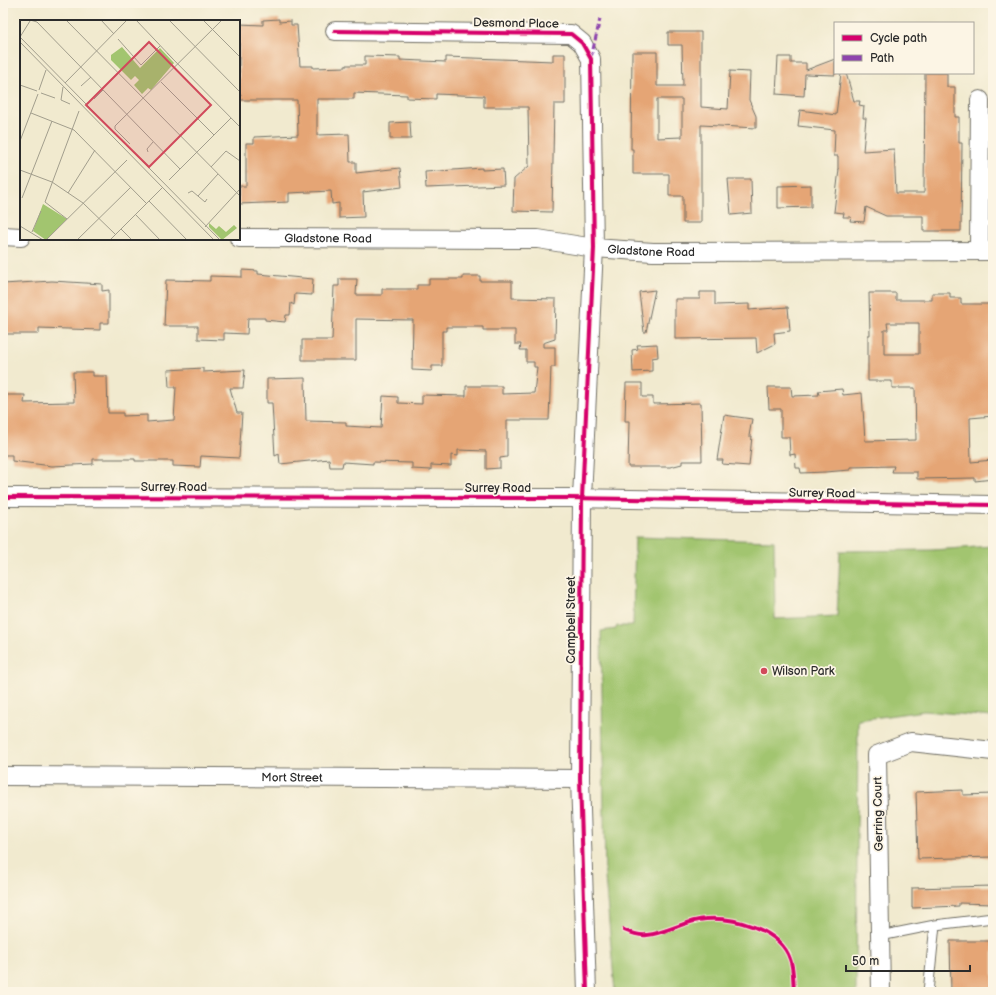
<svg xmlns="http://www.w3.org/2000/svg" width="996" height="995" font-family="'Balsamiq Sans',sans-serif">
<style>
.green{fill:#a2c56f;stroke:#66784d}
.building{fill:#e5a574;fill-rule:evenodd}
.lines{fill:none;stroke-linecap:round;stroke-linejoin:round}
.service-casing{stroke:#706e64;stroke-width:11}
.minor-casing{stroke:#706e64;stroke-width:20}
.service{stroke:#fff;stroke-width:9}
.minor{stroke:#fff;stroke-width:18}
.quiet{stroke:#8e44ad;stroke-width:3;stroke-dasharray:6 3;stroke-linecap:butt}
.cycleway-casing{stroke:#fcf5e5;stroke-width:6}
.cycleway{stroke:#d6006c;stroke-width:4}
.poi-dot{fill:#d1495b;stroke:#fcf5e5;stroke-width:1.5}
.labels{text-anchor:middle;stroke-width:3.5;stroke-linejoin:round;paint-order:stroke}
.street-label{font-size:12px;fill:#2b2b2b;stroke:#fcf5e5}
.poi-label{font-size:12px;fill:#2b2b2b;stroke:#fcf5e5;text-anchor:start}
.inset-road{fill:none;stroke:#a29e8d;stroke-width:1}
.view{fill:#d1495b;fill-opacity:0.15;stroke:#d1495b;stroke-width:2}
.inset-edge{fill:none;stroke:#2b2b2b;stroke-width:2}
</style>
<rect width="100%" height="100%" fill="#fcf5e5"/>
<filter id="ink" filterUnits="userSpaceOnUse"><feTurbulence type="fractalNoise" baseFrequency=".025" numOctaves="2"/><feDisplacementMap in="SourceGraphic" scale="8" xChannelSelector="R" yChannelSelector="G"/><feConvolveMatrix kernelMatrix="1 2 1 2 8 2 1 2 1" color-interpolation-filters="sRGB"/></filter>
<filter id="wash" filterUnits="userSpaceOnUse"><feTurbulence type="fractalNoise" baseFrequency=".012" numOctaves="4" result="noise"/><feDisplacementMap in="SourceGraphic" scale="16" xChannelSelector="R" yChannelSelector="G"/><feGaussianBlur stdDeviation="0.9" result="paint"/><feColorMatrix in="noise" values="0 0 0 0 0 0 0 0 0 0 0 0 0 0 0 0 0 1.4 0 .05"/><feComposite in="paint" operator="in"/></filter>
<g filter="url(#wash)">
<rect width="100%" height="100%" fill="#f1eacf"/>
<path class="green" d="M635,537L774,541L775,619L837,616L840,551L932,550L993,546V717L924,711L858,720L856,992H615L605,877L601,631L616,629L617,626H633Z"/>
<g id="blocks">
<path class="building" d="M279,19V22L291,21V25H297L300,66H313V68L346,67V65H365V56L400,57V60L446,62V57L553,61V54H565V104H554L552,212L513,211L514,179L529,166L528,107H484V96L436,94V99L407,98V95L354,93V99H317V135L349,134L350,162H356V173L400,168L402,187L363,192L364,217L339,218V203L332,204L331,191L289,193V202L239,204V186H246V143H254V137L298,135L297,100H240L241,95H239V24L263,25V20Z
M668,32H701V107L728,109L730,71L750,72L749,100L756,116V128L701,125V223H683V196H669V174H633V149H631L632,52H657V86H683L682,45H668ZM657,99H682V137L657,138Z
M778,57H791V63H806V70L835,59V75L805,74L804,96L776,94Z
M841,73H846L854,101H860L859,105L864,106L863,118H866L863,151L894,149L896,193H924L925,73H947V87H955V117H959V143H962L961,231H923V216H886L866,207L864,222L850,221L851,217H843L844,213L834,212L839,169H838V156H834L835,130L798,126L800,110L836,115Z
M410,122L411,139H390V123Z
M482,168V170L503,169L504,185L426,188L425,172Z
M728,179H751L752,213L731,215Z
M811,185V207L778,208V186Z
M242,270L258,271V274L313,279L312,295L295,294L294,305L291,303L290,315H286L285,322L265,320V318H248L247,334L224,333V340L198,339V326H164L166,280L210,281V276L242,277Z
M463,276H480V281H512V298L556,299L555,339L543,343V347H555V367H551L549,420H507V457L500,458V468L486,469V451L458,450V456L451,455V466L431,465V470L412,469V463L373,462V464L343,462L342,467H330L329,459L280,464L279,454L275,456L272,403H267V379L305,378L306,421L346,422V426L381,428L383,396L398,397V403L422,404V395L466,396V386H502V394L534,393L537,367H534V362H526V350H520L521,344H515V330H483V327H446V331H442V366H432V371L412,370L413,320L356,319V360H302V340H332L334,286H339V279H357L356,295H382V289H417V285H429V279H463Z
M52,281L102,284V291L109,290V323H100V330L39,328V334H3V284Z
M655,290L646,332H644L639,292Z
M700,292H715V305L749,304V310L788,307L790,331L774,333L775,344L757,353L756,338L675,339V299H700Z
M869,293H896V300H932V293H950V298H961V304H993V416L970,418L971,462L993,460V479L975,481V478L917,479V472H892L894,466L850,467V470L825,472L801,473L800,468H796L795,454L790,455L789,437H781V409H769L768,387H791L792,396L819,395L818,391L842,389L843,395L862,393L865,441L916,440L915,388H892V381H868V335H870ZM887,323H919V354H884V330H888Z
M657,344L658,357L652,358V371L633,372L632,350L638,349L637,345Z
M203,368V372L245,370L243,388H230L237,413H242L239,458L201,456L200,467L173,466V461H135V459H93V464L52,466L12,461V455H3V395H25L24,403L74,402L73,372H93V376H107L108,413H123V416L147,415V422L174,420L176,387H169L168,370Z
M626,383H642V397H653V404L701,403L702,461H682V464L670,467H628L629,421H625Z
M724,415L752,419L749,436H752L749,466L722,464L723,460H717Z
M963,790V795L993,794V857L918,859L916,792Z
M993,886V904L959,903V906L912,908V888Z
M950,941H993V992H951Z"/>
</g>
</g>
<g filter="url(#ink)">
<use href="#blocks" fill-opacity="0" stroke="#706e64" stroke-width="1"/>
<g class="lines">
<g class="service-casing">
<path id="service" d="M880,936L935,925L993,918
M928,992L935,925"/>
</g>
<g class="minor-casing">
<g id="minor">
<path d="M335,31L571,34L582,43L591,59L594,248L582,498L580,779L587,992"/>
<path d="M3,236L21,237"/>
<path id="s1" d="M239,238L538,239L594,248L653,252L993,251"/>
<path d="M979,251L980,100"/>
<path d="M3,497L569,498L993,505"/>
<path id="s2" d="M3,776L580,779"/>
<path d="M881,992L877,755L911,742L993,751"/>
</g>
</g>
<use href="#service" class="service"/>
<use href="#minor" class="minor"/>
<path class="quiet" d="M591,58L600,19"/>
<g class="cycleway-casing">
<path id="cycleway" d="M335,31L571,34L582,43L591,59L594,248L582,498L580,779L587,992
M3,497L569,498L993,505
M624,930C631,933 639,936 647,935C667,933 686,920 706,919C733,917 780,929 790,959C794,969 793,981 794,992"/>
</g>
<use href="#cycleway" class="cycleway"/>
</g>
</g>
<circle class="poi-dot" cx="764" cy="671" r="4"/>
<g class="labels">
<g class="street-label">
<text transform="translate(516 23) rotate(1)" y="4">Desmond Place</text>
<text dy="4" stroke="none"><textPath href="#s1" startOffset="89">Gladstone Road</textPath></text>
<text dy="4" stroke="none"><textPath href="#s1" startOffset="413">Gladstone Road</textPath></text>
<text x="174" y="491">Surrey Road</text>
<text x="498" y="492">Surrey Road</text>
<text transform="translate(822 493) rotate(1)" y="4">Surrey Road</text>
<text transform="translate(571 620) rotate(-90)" y="4">Campbell Street</text>
<text dy="4" stroke="none"><textPath href="#s2" startOffset="289">Mort Street</textPath></text>
<text transform="translate(878 814) rotate(-91)" y="4">Gerring Court</text>
</g>
<g class="poi-label">
<text x="772" y="675">Wilson Park</text>
</g>
</g>
<g transform="translate(20 20)">
<rect width="220" height="220" fill="#f1eacf"/>
<path d="M102,27L120,48L140,28L154,43L131,70L128,68L122,74L114,65L119,60L115,56L111,60L91,40V35ZM23,184L47,199L26,220L13,211ZM189,203L196,209L199,206L206,212L214,205L217,208L202,220L189,207Z" fill="#a2c56f"/>
<path class="inset-road" d="M10,0L17,2L160,149M46,0L220,176M81,0L94,14M116,0L153,39M149,0L220,72M183,0L220,37M0,17L10,1M0,17L200,220M98,19L121,45L140,26M0,22L194,220M147,33L220,107M141,62L194,115M45,63L107,0M0,65L17,71M61,66L71,57M43,67L41,80L50,84M19,70L26,50M21,73L35,78M74,79L83,70M11,93L54,110L126,183M0,121L18,74M110,124L95,109V106L202,0M128,132L127,129L133,122M191,147L206,131L220,141M0,150L32,162L63,183L95,214M149,160L211,98M48,173L75,130M168,173L172,171L185,182L187,179M178,176L198,154M2,178L32,101M129,181L167,220M115,194L140,220M47,199L25,182L59,91M0,206L23,220M185,207L220,169M101,209L112,220M12,212L21,191M26,220L107,140M57,220L111,167M90,220L143,167"/>
<path class="view" d="M129,22L191,85L129,147L66,85Z"/>
<rect width="220" height="220" class="inset-edge"/>
</g>
<rect width="996" height="995" fill="none" stroke="#fcf5e5" stroke-width="16"/>
<rect x="834" y="22" width="140" height="52" fill="#fcf5e5" stroke="#a8a49b"/>
<rect x="842" y="35" width="20" height="6" fill="#d6006c" stroke="#a8a49b"/>
<text x="870" y="42" font-size="12" fill="#2b2b2b">Cycle path</text>
<rect x="842" y="55" width="20" height="6" fill="#8e44ad" stroke="#a8a49b"/>
<text x="870" y="62" font-size="12" fill="#2b2b2b">Path</text>
<path d="M846 965v6h124v-6" fill="none" stroke="#2b2b2b" stroke-width="2"/>
<text x="852" y="965" font-size="12" fill="#2b2b2b" stroke="#fcf5e5" stroke-width="3" paint-order="stroke">50 m</text>
</svg>
